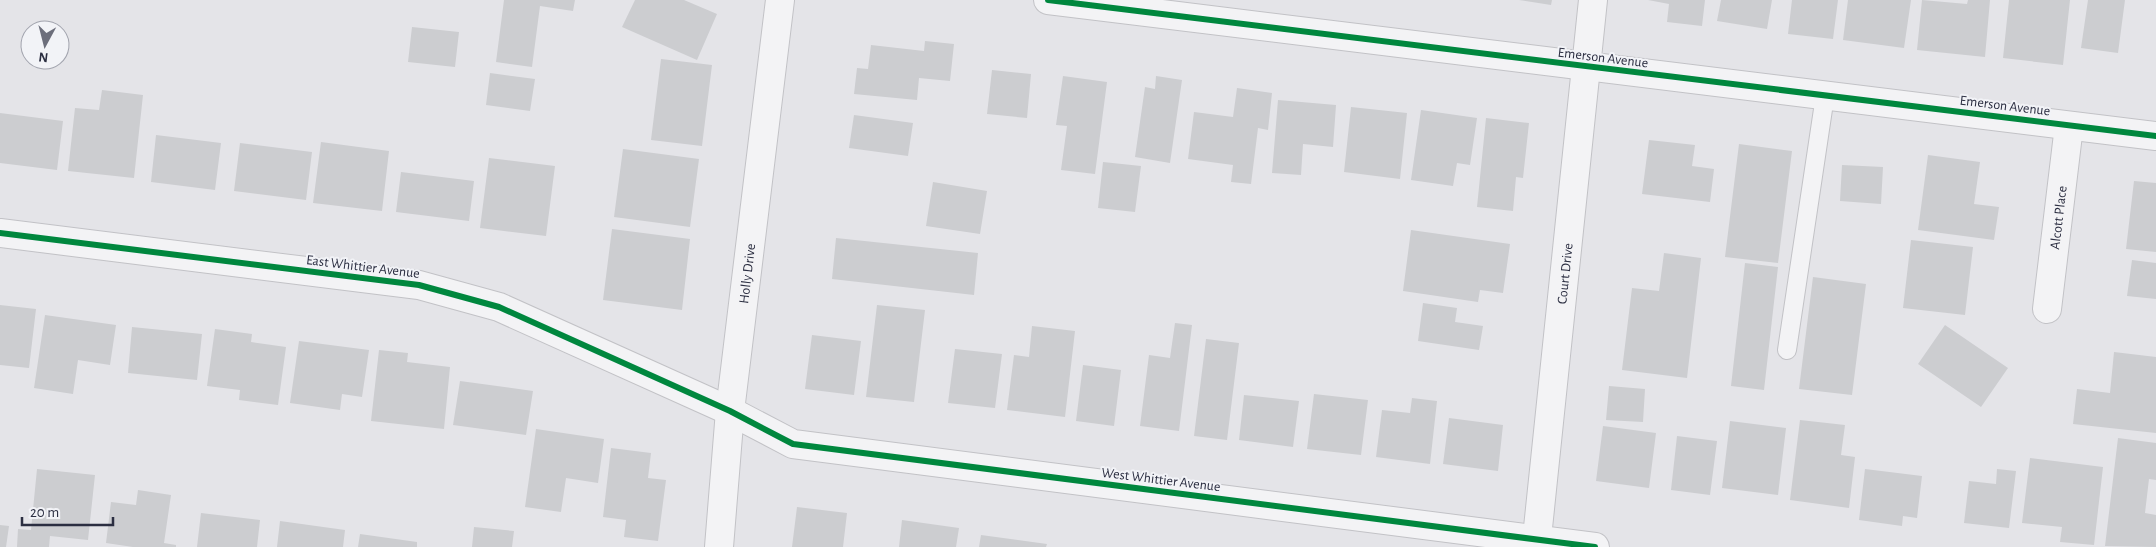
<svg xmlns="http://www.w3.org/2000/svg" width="2156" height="547" font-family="'Alegreya Sans',sans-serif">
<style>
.building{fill:#cccdd0}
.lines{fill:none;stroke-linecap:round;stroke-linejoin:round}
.service-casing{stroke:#c2c2c6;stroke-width:20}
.minor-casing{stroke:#c2c2c6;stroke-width:30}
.tertiary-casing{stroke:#c2c2c6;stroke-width:30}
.service{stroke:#f3f3f5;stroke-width:18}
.minor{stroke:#f3f3f5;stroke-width:28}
.tertiary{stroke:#f3f3f5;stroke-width:28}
.cycleway-casing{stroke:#f2f3f7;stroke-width:9}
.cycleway{stroke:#00873e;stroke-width:6}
.labels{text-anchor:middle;stroke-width:4;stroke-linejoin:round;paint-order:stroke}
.street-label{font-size:14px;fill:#2b2e41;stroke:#f2f3f7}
</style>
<rect width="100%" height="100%" fill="#e4e4e8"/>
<path class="building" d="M504,0H575L573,11L540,6L532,67L496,62Z
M635,0H684L717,14L697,60L622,27Z
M1519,0H1552L1551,5Z
M1648,0H1705L1702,26L1667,22L1669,4Z
M1721,0H1772L1767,29L1717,21Z
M1792,0H1838L1833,39L1788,34Z
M1848,0H1911L1904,48L1843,40Z
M1922,0L1967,4L1968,0H1990L1985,57L1917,50Z
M2009,0H2070L2063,65L2003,58Z
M2088,0H2125L2118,53L2081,48Z
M412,27L459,32L455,67L408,62Z
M925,41L954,44L950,81L919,78L917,100L854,94L857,68L868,69L871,45L924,51Z
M661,59L712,65L702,146L651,140Z
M992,70L1031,74L1027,118L987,114Z
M490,73L535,79L530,111L486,105Z
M1063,76L1107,82L1095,174L1061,170L1067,126L1056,125Z
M1156,76L1182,80L1170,163L1135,157L1145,87L1155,89Z
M1237,88L1272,93L1268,130L1258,128L1251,184L1231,182L1233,165L1188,159L1194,112L1233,117Z
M102,90L143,95L134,178L68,171L75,108L99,110Z
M1278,100L1336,105L1333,147L1303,144L1301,175L1272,173Z
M1351,107L1407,113L1400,179L1344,172Z
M1421,110L1477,118L1470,165L1457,163L1453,186L1411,180Z
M0,113L63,121L57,170L0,163Z
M854,115L913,123L908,156L849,148Z
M1486,118L1529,123L1523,178L1516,177L1513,211L1477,207Z
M156,135L221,143L215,190L151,182Z
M1649,140L1695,145L1692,166L1714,169L1710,202L1642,194Z
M321,142L389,151L382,211L313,203Z
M240,143L312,152L306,200L234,191Z
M1739,144L1792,151L1778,263L1725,257Z
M623,149L699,159L690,227L614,217Z
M1928,155L1980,162L1974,204L1999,207L1994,240L1918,230Z
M489,158L555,166L546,236L480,228Z
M1103,162L1141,166L1135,212L1098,208Z
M1842,165L1883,167L1881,204L1840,201Z
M401,172L474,181L469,221L396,212Z
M2134,181L2156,183V252L2126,249Z
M933,182L987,191L980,234L926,226Z
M612,229L690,239L682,310L603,300Z
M1411,230L1510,244L1503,293L1480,290L1478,302L1403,291Z
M836,238L978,253L974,295L832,279Z
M1911,240L1973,247L1965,315L1903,308Z
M1664,253L1701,258L1687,378L1622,370L1632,288L1659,291Z
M2132,260L2156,263V299L2127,296Z
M1745,263L1778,267L1764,390L1731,386Z
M1813,277L1866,284L1852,395L1799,389Z
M1423,303L1457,308L1455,322L1483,326L1479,350L1418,341Z
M0,305L36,309L29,368L0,365Z
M877,305L925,310L914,402L866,397Z
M45,315L116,325L110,365L78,360L73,394L34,388Z
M1175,323L1192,325L1179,431L1140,426L1149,355L1170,358Z
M1945,325L2008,368L1981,407L1918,364Z
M1032,326L1075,331L1065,417L1007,410L1014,355L1029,357Z
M132,327L202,334L197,380L128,373Z
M215,329L252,334L251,342L286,347L278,405L239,400L240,390L207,386Z
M812,335L861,341L854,395L805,389Z
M1206,339L1239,343L1227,440L1194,436Z
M299,341L369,350L362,397L342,394L340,410L290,403Z
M955,349L1002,354L995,408L948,403Z
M379,350L408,353L407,362L450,367L444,429L371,421Z
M2114,352L2156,357V433L2073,424L2077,389L2110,393Z
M1083,365L1121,370L1114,426L1076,421Z
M460,381L533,391L526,435L453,425Z
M1609,386L1645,389L1643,422L1606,420Z
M1314,394L1368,400L1361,455L1307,449Z
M1244,395L1299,401L1293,447L1239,440Z
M1412,398L1437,401L1430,464L1376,457L1382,410L1410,413Z
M1449,418L1503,425L1498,471L1443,464Z
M1800,420L1845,425L1841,455L1855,457L1849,508L1790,500Z
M1730,421L1786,428L1778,495L1722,488Z
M1603,426L1656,433L1649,488L1596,481Z
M536,429L604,439L598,483L566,478L561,512L525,507Z
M1677,436L1717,441L1710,495L1671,490Z
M2118,438L2156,443V480L2149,479L2145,513L2156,515V547L2105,546Z
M611,448L651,453L648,478L666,480L658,541L624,537L626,520L603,517Z
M2030,458L2103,467L2094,545L2060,542L2062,527L2022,523Z
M37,469L95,475L88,540L50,536L49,547H17L18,529L31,530Z
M1865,469L1922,476L1917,518L1903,516L1902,526L1859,520Z
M1997,469L2016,471L2009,528L1964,523L1969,481L1996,484Z
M138,490L171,495L164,543L176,545V547H133L106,543L111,502L136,505Z
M797,507L847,513L843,547H792Z
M201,513L260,520L257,547H197Z
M902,520L959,528L956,547H899Z
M280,521L345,530L343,547H277Z
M0,525L9,526L6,547H0Z
M474,527L514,531L512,547H472Z
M360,534L417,542V547H358Z
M981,535L1047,544L1046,547H979Z"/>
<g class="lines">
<g class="service-casing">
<path id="service" d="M1787,350L1825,96"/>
</g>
<g class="minor-casing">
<g id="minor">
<path d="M1048,0L2156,136"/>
<path d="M0,233L419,285L499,307L730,411L793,444L1595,547"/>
<path id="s1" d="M2047,309L2069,126"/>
<path id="s2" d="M1536,547L1593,0"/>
</g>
</g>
<g class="tertiary-casing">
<g id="tertiary">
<path id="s3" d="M719,547L730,411L780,0"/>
</g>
</g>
<use href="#service" class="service"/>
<use href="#minor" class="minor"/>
<use href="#tertiary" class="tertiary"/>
<g class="cycleway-casing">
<path id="cycleway" d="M1048,0L2156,136
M0,233L419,285L499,307L730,411L793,444L1595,547"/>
</g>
<use href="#cycleway" class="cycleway"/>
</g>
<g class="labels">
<g class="street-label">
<text transform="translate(1603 57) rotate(7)" y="5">Emerson Avenue</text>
<text transform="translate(2005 105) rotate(7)" y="5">Emerson Avenue</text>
<text dy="5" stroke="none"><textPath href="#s1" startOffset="92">Alcott Place</textPath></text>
<text transform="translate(363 266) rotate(7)" y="5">East Whittier Avenue</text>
<text dy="5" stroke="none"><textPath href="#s3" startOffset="275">Holly Drive</textPath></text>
<text dy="5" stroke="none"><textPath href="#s2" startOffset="275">Court Drive</textPath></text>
<text transform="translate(1161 479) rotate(7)" y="5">West Whittier Avenue</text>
</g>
</g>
<g transform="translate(45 45) rotate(187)"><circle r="24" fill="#f2f3f7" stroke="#a2a4ae"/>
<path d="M0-4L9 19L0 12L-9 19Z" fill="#6c6e7b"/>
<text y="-8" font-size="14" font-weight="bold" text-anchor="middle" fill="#2b2e41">N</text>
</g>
<path d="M22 517v8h91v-8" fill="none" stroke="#2b2e41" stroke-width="2.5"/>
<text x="30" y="517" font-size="15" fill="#2b2e41" stroke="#f2f3f7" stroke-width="4" paint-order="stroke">20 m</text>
</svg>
